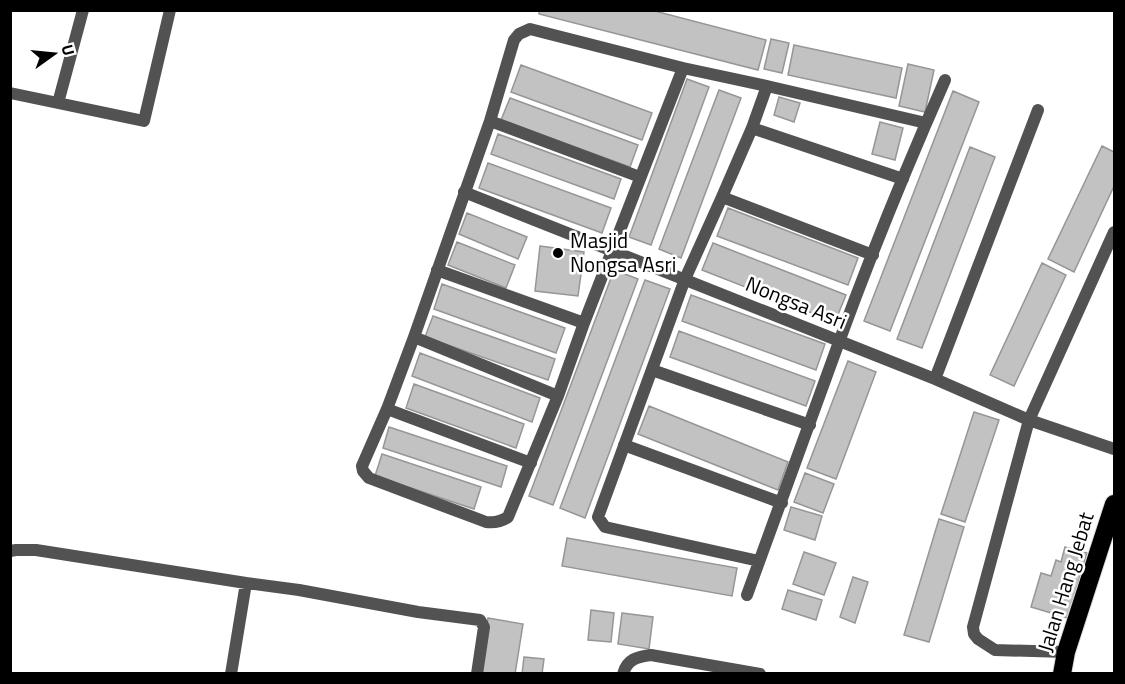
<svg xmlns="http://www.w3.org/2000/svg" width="1125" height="684" font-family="'Titillium Web',sans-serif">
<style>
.building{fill:#c2c2c2;stroke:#969696;stroke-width:1.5}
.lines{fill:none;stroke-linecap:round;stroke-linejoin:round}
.highway-casing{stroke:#dbdbdb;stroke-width:20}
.street{stroke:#525252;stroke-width:12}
.highway{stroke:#000;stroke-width:18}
.poi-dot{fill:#000;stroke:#fff;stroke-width:2}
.labels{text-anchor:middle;stroke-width:5;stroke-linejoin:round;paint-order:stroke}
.poi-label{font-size:21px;fill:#000;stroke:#fff;text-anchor:start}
.street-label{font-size:21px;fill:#000;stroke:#fff}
</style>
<rect width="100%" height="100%" fill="#fff"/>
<path class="building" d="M539,10H651L766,40L758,70L539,14Z
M771,39L789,43L782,73L764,69Z
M794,45L902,68L896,98L788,75Z
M908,64L934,70L925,112L899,106Z
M521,65L652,113L642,140L511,92Z
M687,79L709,87L651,245L629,237Z
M719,90L741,98L681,258L659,249Z
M953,91L979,102L890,331L864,321Z
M779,97L800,103L794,122L774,115Z
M510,98L638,145L630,167L501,120Z
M880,122L903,128L895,160L872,154Z
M498,134L621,179L614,199L491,154Z
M1102,146L1114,152V186L1074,272L1048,259Z
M970,147L995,157L922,348L897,339Z
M488,163L611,208L602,233L479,188Z
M728,208L858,258L848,285L717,236Z
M467,213L527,237L518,259L459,234Z
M457,242L515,265L506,288L448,265Z
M713,243L846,295L835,322L702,270Z
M540,246L584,252L578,296L535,291Z
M1042,263L1066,275L1014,386L990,375Z
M614,270L638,279L553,505L529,496Z
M645,280L670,289L585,518L560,508Z
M442,284L565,328L556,353L434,309Z
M691,295L825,344L816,370L682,321Z
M433,316L555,359L548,380L425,337Z
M679,331L815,381L806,406L670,357Z
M420,353L540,398L532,422L412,376Z
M848,361L876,372L836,479L807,468Z
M414,384L524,424L516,448L406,408Z
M649,406L788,462L778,490L638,434Z
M974,412L999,420L965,522L941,514Z
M389,427L507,466L501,487L383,448Z
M382,454L481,487L474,509L375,476Z
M805,473L834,484L823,513L794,502Z
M791,507L822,516L815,540L784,530Z
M939,519L964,527L929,642L904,635Z
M567,538L737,568L732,596L562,566Z
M1065,547L1087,553L1068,618L1031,607L1041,573L1051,576L1056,560L1061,562Z
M804,552L836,563L824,595L793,584Z
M853,577L868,582L855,623L840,617Z
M788,590L822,600L816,620L782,609Z
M591,610L614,613L611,642L588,640Z
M622,613L653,617L649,649L618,644Z
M488,618L523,624L515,674H479Z
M524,657L544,659L542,674H522Z"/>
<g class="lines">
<g class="highway-casing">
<path id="highway" d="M1062,674L1066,652L1114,504"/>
</g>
<path class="street" d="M83,10L58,103L144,121L170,10
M683,68L584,323L558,396L508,517C501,522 495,523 486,522L369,478L363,471L362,466L387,409L414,337L490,121L514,40L519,34L530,29L683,68L767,86L926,123
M10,93L58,103
M490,121L640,177
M752,128L903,179
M464,192L935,379L1029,420L1114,449
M722,197L873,255
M437,270L584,323
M414,337L558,396
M652,370L810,425
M935,379L1038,110
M387,409L531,463
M624,445L782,503
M10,551L16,550H36L246,583L299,590L418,612L480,620L484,627L477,674
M759,561L605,527L598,517L685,279L722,197L752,128L767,86
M747,595C778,511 808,426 839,342C871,254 907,166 945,80
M1066,652L995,650L978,639L974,634L973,627L1029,420L1114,232
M231,674L246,583
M623,674C627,659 637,657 651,655L760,674"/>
<use href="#highway" class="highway"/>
</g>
<circle class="poi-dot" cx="558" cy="253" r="6"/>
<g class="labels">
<g class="poi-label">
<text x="570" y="248">Masjid<tspan x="570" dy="24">Nongsa Asri</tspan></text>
</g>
<g class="street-label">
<text transform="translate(796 303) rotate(22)" y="7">Nongsa Asri</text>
<text transform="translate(1066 582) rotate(-73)" y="7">Jalan Hang Jebat</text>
</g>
</g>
<rect width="1125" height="684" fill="none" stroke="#000000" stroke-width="24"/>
<g transform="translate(54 54) rotate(75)" stroke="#ffffff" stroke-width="4.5" paint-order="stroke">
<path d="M0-4.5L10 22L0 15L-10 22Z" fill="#000000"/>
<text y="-9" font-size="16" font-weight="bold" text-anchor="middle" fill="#000000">U</text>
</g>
</svg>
